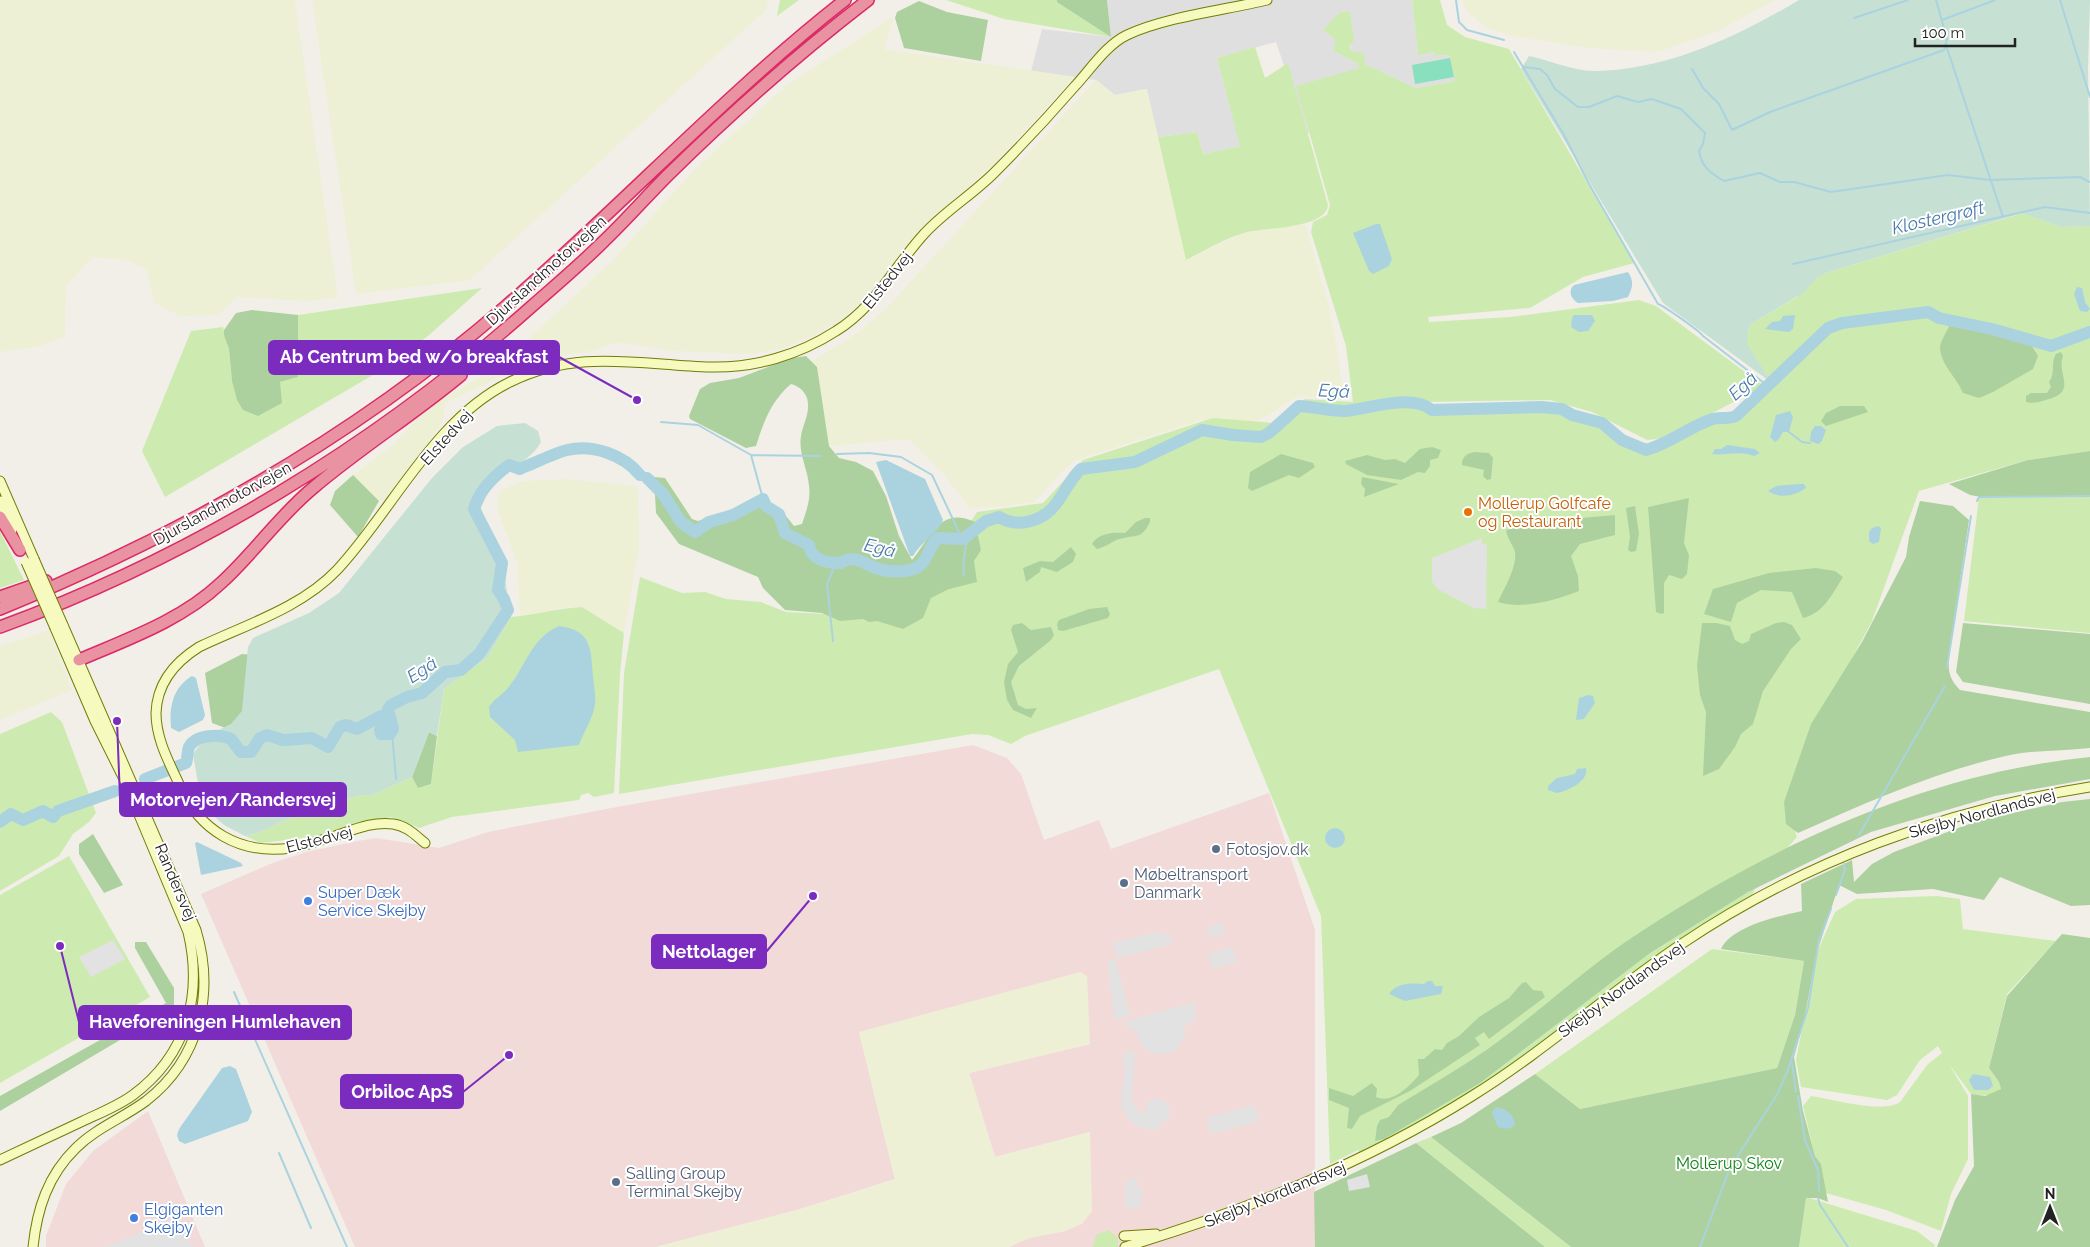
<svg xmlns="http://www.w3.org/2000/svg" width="2090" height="1247" font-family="Raleway,sans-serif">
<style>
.residential{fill:#e0dfdf}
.commercial{fill:#f2dad9}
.farmland{fill:#eef0d5}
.grass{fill:#cdebb0}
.forest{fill:#add19e}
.wetland{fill:#c6e0d4}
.pitch{fill:#88e0be}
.parking{fill:#e2e2e2}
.water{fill:#aad3df}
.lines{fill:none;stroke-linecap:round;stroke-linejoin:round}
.stream{stroke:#aad3df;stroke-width:2}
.river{stroke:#aad3df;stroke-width:12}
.secondary-casing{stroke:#707d05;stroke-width:11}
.highway-casing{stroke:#dc2a67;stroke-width:14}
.secondary{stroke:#f7fabf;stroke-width:9}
.highway{stroke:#e892a2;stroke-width:11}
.secondary-bridge-casing{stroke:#707d05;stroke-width:11;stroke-linecap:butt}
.secondary-bridge{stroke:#f7fabf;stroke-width:9}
.food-dot{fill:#e8710a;stroke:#fff;stroke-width:2}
.service-dot{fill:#5c6f8a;stroke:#fff;stroke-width:2}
.shop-dot{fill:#3f7fe0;stroke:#fff;stroke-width:2}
.labels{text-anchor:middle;stroke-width:4;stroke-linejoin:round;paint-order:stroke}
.street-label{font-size:16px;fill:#222;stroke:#fff}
.food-label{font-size:16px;fill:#c56008;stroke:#fff;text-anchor:start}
.service-label{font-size:16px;fill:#4e5e75;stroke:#fff;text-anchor:start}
.shop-label{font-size:16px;fill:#366cbe;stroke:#fff;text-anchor:start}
.park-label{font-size:16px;fill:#0c8416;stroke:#fff}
.water-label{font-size:18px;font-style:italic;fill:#4a7aab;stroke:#fff}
.leader{fill:none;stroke:#7b2cbf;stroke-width:2}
.callout-dot{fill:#7b2cbf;stroke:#fff;stroke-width:2}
.callout{fill:#7b2cbf;stroke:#7b2cbf;stroke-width:2}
.callout-label{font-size:18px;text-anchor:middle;font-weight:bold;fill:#fff}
</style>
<rect width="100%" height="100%" fill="#f2efe9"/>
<path class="residential" d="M1107,0H1412L1418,54L1434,52L1435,56L1446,55L1450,57L1456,81L1416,88L1365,64L1351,51L1350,11L1340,12L1334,51L1358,64L1370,117L1307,133L1276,42L1217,58L1241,146L1203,154L1197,132L1158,137L1146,89L1115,95L1096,80L1031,71L1042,29L1111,37Z"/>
<path class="commercial" d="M973,745L1007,758L1021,774L1044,840L1099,820L1111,849L1269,793L1315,930V1247H1009L1029,1238L1065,1231L1090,1132L995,1157L969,1073L1090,1044L859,1032L895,1179L797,1210L656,1247H355L201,894L270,864L306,852L358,841L376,838L439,848L488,832L622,806Z
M148,1111L205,1247H46V1236L66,1184L93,1151Z"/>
<path class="farmland" d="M0,0H295L338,298L306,301L237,297L218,315L180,316L154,303L147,270L126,260L93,257L66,286L65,337L40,346L0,352Z
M312,0H768L766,10L470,280L356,294Z
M1462,0H1775L1716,32L1658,52L1588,48L1512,36L1485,27L1467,11Z
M894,16L884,49L1075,77L992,166L926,224L863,300L840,321L811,337L784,348L751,354L672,351L623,343L610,344L597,350L560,356L511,372L445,403L444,417L438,429L387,498L379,501L353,475L393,445L415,420L440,401L502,363L612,261L693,171L787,85Z
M1096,80L1115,95L1147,89L1186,260L1243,233L1305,224L1329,306L1337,348L1344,400L1301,396L1291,400L1268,416L1243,425L1201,420L1073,461L1034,502L1004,506L969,508L946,477L909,439L829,446L811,362L859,332L886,308Z
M564,479L638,486L639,547L624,633L582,607L558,608L543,614L520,616L517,563L499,514L497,501L501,490L522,481Z
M49,630L72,690L0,720V646Z
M1080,972L1087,976L1090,1044L969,1073L995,1157L1090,1132L1092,1211L1082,1224L1065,1231L1029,1238L1009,1247H656L797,1210L895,1180L859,1032Z"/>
<path class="grass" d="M780,0H799L777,16Z
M946,0H1057L1111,37L1004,19Z
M1412,0H1440L1447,25L1465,37L1509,49L1634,263L1583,277L1530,308L1428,317L1429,322L1510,317L1639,300L1656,306L1764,386L1665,438L1647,440L1592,412L1550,400L1417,402L1432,410L1541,407L1562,409L1572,415L1602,423L1622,440L1646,450C1669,443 1687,428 1710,420C1718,416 1728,420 1736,416L1771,383C1766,371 1750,353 1747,344C1745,338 1749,329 1751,324L1797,297L1817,278L1826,273L2023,213L2061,227L2090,226V451L2028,460L1919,491L1872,621L1821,716L1787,794L1785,802L1797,837L1764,874L1751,896L1658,954L1501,1072L1438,1112L1360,1154L1358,1150L1330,1164L1321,916L1219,669L1025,736L1011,744L988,735L972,734L619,794L624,673L640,577L682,593L705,592L726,599L761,602L786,612L909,618L977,512L1043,503L1083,460L1213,418L1274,423L1305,399L1353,402L1346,346L1311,232L1313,222L1327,215L1330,205L1296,86L1359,68L1358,64L1334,51L1335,39L1323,30L1340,12L1350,11L1354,40L1350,46L1351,51L1364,53L1365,64L1416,88L1455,81L1450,57L1446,55L1435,56L1434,52L1418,55Z
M1255,47L1265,78L1288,63L1328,205C1326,230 1260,227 1241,234C1222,240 1204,251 1186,260L1158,137L1197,132L1203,154L1240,146L1217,58Z
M482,288L428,336L378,372L165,497L142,451L191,331L223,327L229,349L232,381L280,382L298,377V315Z
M2090,496V633L1964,621L1979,497Z
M0,531L24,580L0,588Z
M582,607L624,633L620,674L614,793L594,797L588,793L581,795L579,800L452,817L419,828L391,817L356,824L313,837L261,843L245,836L258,833L309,809L361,795H373L412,777L418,788L431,784L444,689L488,657L511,617C536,615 558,608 582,607Z
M51,712L62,722L96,813L89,822L73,834L59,856L0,891V734Z
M69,856L150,997L0,1083V895Z
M1937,896L1960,899L1963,929L2056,941L2007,994L1989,1068L1999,1082L2001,1089C1992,1097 1981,1096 1971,1094L1949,1064L1968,1096V1159L1951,1194L1941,1231L1886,1210L1826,1193L1821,1164L1815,1156L1803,1106L1811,1096C1832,1099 1883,1114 1900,1102L1927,1065L1942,1053L1938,1046L1920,1060L1897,1095L1887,1100L1801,1087L1796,1060L1817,952L1835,912L1856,899Z
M1712,949L1804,961L1795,1015L1777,1068L1580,1109L1535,1074Z
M1431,1137L1571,1247H1545L1416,1143Z
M1806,1197L1917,1231L1935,1245L1934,1247H1799Z
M1108,1230L1118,1238V1247H1093L1096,1235Z"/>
<path class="forest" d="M1057,0H1107L1111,37L1057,2Z
M919,1L947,12L988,20L981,61L904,48L895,18L897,12Z
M252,310L298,315V377L280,382L282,403L258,416L243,410L237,400L232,381L229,349L224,335V330L236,313Z
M1949,326L2008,336L2032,346L2038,356L2033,369L1993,392L1979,398L1963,393C1957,378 1941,365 1940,348C1940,341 1947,332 1949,326Z
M2061,352L2063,356C2056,375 2079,392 2046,400C2038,402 2035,404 2026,402V396L2031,393H2047L2051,387L2049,382C2056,373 2050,363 2056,354Z
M806,356L817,367L829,446L839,458L856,462L873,471L886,496L899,536L912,560C930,539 939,505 975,522L981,550L974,561L977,582L949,589L931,598L923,618L903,629L877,621L869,622L863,619L840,621L822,613L785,610L763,588L758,577L679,544L656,513L654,477L665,478L692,519L698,521L749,505L768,502L782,511L794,526L802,524C806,512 811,499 809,486C808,469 798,454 801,436C803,423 811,412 807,398C804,390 798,386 791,384C771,401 764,421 756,446L746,448L690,419L689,416L700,389L710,383L739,378L792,358Z
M1840,406H1864L1868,412L1826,426L1821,421L1826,413Z
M1432,447L1441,450L1438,458L1430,460V466L1425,473L1418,472L1401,480L1367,475L1346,464L1345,461L1367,455L1385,460L1395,459L1405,463L1420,449Z
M2090,451V496L1981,497L1970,495L1949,484L2028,460Z
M1475,452L1489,453L1493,458L1491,479L1487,480L1483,476L1484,470L1462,465C1462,456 1466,454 1475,452Z
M1281,454L1313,463L1315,467L1299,478L1289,475L1252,491L1248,488L1250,472Z
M353,475L379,501L358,537L330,505L335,491Z
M1362,477L1399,484L1364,497L1365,489L1361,484Z
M1689,498L1684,543L1689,555L1687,574L1682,579L1669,575L1664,583V613L1661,614L1656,612L1648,507Z
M1920,501L1953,506L1969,520L1949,656C1948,671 1949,679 1960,690L2090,712V748C2064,751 2035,750 2010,755C1936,771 1866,803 1798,833L1786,824L1784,802L1811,724L1862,642L1906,557L1909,537Z
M1635,506L1639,534L1636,551L1631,552L1628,550L1630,537L1626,508Z
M1615,515V535L1580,544L1571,556L1578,576L1579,591C1556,600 1522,610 1498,602C1504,588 1517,568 1515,552C1513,545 1507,538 1506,530L1535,522Z
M1145,518H1150V522C1142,538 1138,535 1124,538C1114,539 1107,547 1097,549L1092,544C1098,533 1114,532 1125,533L1136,522Z
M1071,547L1076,554L1073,562L1057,572L1041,567L1040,572L1026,582L1023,568L1040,561L1053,562Z
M1816,568L1835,571L1843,577C1832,594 1824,613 1803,618L1792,592L1761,590L1737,603L1731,622L1704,614L1713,589L1769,573Z
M1107,607L1110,614L1108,618L1063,631L1058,630L1057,624L1059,620L1089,609Z
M1784,622L1792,625L1801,639L1791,649L1763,691L1753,724L1741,734L1735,747L1719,769L1703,776L1706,712L1700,695L1697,666L1702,623H1716L1730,626L1735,640L1742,644L1749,641L1751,634L1776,623Z
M1022,623L1031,630L1051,627L1054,635L1051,640L1019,666L1011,682L1018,705L1026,709L1037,708L1031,718L1013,710L1007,700L1004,682L1008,664L1018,652L1011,630L1013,625Z
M1963,623L2090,634V704L1963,682L1956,672Z
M242,654L253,655L241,718L228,729L212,723L205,673Z
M429,732L437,736L431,784L418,788L412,777Z
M2090,757V779L1995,796L1871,832L1748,892L1650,953L1480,1083L1384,1139L1375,1141L1377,1126L1380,1120L1389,1117L1398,1105C1427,1087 1457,1070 1485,1051C1539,1013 1587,966 1642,931C1776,843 1930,773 2090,757Z
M2090,799V905L2071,906L2000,877L1984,900L1933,889L1857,894L1839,885L1817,952L1804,1020L1794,1057L1803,1111L1815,1156L1821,1164L1828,1202L1818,1198H1806L1799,1247H1571L1431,1137L1461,1123L1535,1074L1580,1109L1777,1068L1795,1015L1804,961L1721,949C1731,927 1778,916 1802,911L1801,884L1852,860L1854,882L1872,864L1894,852L1977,821L2062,802Z
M93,834L123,885L104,893L79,854V844Z
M2062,934L2090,938V1247H1937L1955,1200L1974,1166L1971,1094L1985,1096L2001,1089L1999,1082L1989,1068L2007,996Z
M135,942H146L174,988V1008L0,1111V1096L166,1003L135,948Z
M1526,982L1533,990L1542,991L1545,997L1489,1039L1484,1032L1475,1038L1480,1045L1410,1091L1360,1116L1352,1129L1347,1128L1349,1108L1329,1100V1088L1353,1096L1372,1083L1377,1089L1376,1097C1393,1104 1408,1087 1419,1075L1418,1059H1424L1435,1049L1442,1050L1447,1043L1459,1036L1479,1017L1509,998L1522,983Z
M1416,1143L1545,1247H1315L1314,1192Z"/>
<path class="wetland" d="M1799,0H2090L2088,67L2090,226L2061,227L2022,213L1826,273L1817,278L1803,293L1751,324L1748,331L1747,344L1772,383L1663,303L1521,69L1529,56C1549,60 1576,72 1596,71C1667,70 1739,36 1799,0Z
M525,423L538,431L541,442C530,463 503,469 489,489C486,495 484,502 481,508L488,528L500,548L511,617L488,657L444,689L437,736L429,732L412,777L373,795H361L309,809L258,833L245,836L224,825L207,810L200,795L193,754L206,736L231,724L242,711L248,647L253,638L309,613L339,593L432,478L463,447L497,426Z"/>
<path class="pitch" d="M1450,58L1454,77L1415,84L1412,65Z"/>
<path class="parking" d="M1482,538V543L1487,545L1486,609L1474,608L1439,590L1432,582V558Z
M1222,923L1225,934L1210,938L1207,927Z
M1157,932L1170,936L1172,944L1118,958L1113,943Z
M113,940L125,959L91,977L79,957Z
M1232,947L1237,962L1213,969L1208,954Z
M1115,959L1130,1015L1114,1020L1108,961Z
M1195,1002V1021L1184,1025L1185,1034L1180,1044L1174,1051L1165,1054H1154L1143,1047L1136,1032L1126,1026L1125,1022Z
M1135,1050L1132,1101L1142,1115L1146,1110L1147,1102L1154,1099H1159L1169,1105L1170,1116L1166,1121L1159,1124L1160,1129H1144L1133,1124L1126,1116L1121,1105L1125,1067L1123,1053Z
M1254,1105L1259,1121L1211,1134L1206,1118Z
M1367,1174L1370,1187L1349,1191L1347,1180Z
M1137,1177V1188L1142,1187V1206L1126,1210L1125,1181Z
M179,1216L192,1247H106Z"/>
<path class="water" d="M1376,224H1380L1392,259L1389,266L1373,274L1369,271L1353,233Z
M1628,272C1634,281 1633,287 1628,297L1613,301L1578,303C1572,299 1567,292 1574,285Z
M2077,287L2082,288L2085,302L2090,309L2087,312L2080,311L2074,294Z
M1574,315H1592L1595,321L1588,331L1579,332L1571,327L1572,318Z
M1795,315L1793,329L1789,332L1765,329L1772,322L1780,321L1783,316Z
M1790,411L1793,417L1789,432H1783L1778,440L1775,442L1770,437L1776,415Z
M1815,426H1821L1826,430L1822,441L1818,444L1810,441L1811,432Z
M1727,445L1755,449L1760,453L1754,456C1739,450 1726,456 1712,454L1715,449H1721Z
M886,460L925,479L943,520C937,534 921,542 913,556H910L876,462Z
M1800,484H1804L1806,488C1795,496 1780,499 1768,491L1776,486Z
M1878,526L1881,528L1879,542L1873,544L1869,541V532L1872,528Z
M559,626C592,630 591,649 593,677C594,686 596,696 595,704C593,719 584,731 579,745L518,752L515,740L490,717L489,707C494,699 502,695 508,688C526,666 531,638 559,626Z
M192,676L196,678L205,715L203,720L179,732L171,728C169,707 173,687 192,676Z
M1588,695L1593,696L1595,703L1584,719L1576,720L1579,698Z
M1586,768C1589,782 1567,791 1557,793L1548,790V786L1557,778L1575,774L1577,769Z
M1325 838a10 10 0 1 1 20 0a10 10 0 1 1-20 0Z
M197,842L241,863L243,866L201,875L195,843Z
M1428,981H1432L1435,986H1443L1441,994L1405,1001L1389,994C1397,982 1412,983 1424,984Z
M230,1066L236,1069L252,1112L248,1121L185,1144L179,1141L177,1135L179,1129L222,1068Z
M1973,1074L1990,1077L1993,1086L1988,1090H1974L1969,1080Z
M1496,1107C1506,1109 1514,1114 1515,1124C1511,1130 1504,1129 1498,1127L1492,1113Z"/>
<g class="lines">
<path class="stream" d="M1456,0L1459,22L1467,30L1504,40
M2060,0L2090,97
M1854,18L1908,0
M1942,20L1995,0
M1946,45L2003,217
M1514,52L1564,135L1589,184L1658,304C1664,306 1700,331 1703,336L1768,386
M1524,67L1540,69L1547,75L1555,89L1578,107H1589L1617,96L1638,102L1652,99L1681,109L1705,133L1703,144L1699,151C1701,166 1710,173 1724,181L1760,173L1780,182H1794L1831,192L1948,175L1990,180L2080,177L2090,182
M1692,69L1703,88L1719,104L1732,130L1770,112L1944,50L1947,39L1936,0
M1793,264L2045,207L2090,213
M661,422L698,425L751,455L821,456
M1789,432L1802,442L1810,443
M837,454L869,453L901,457L932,475L959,532
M751,455L763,499
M1977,501L1979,497L2090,496
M964,575C962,561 966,550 967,536
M833,641L827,584L836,563
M1947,667L1971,516
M392,732L396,779
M1859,835L1945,686
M1836,895L1845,870L1844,864
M234,992L347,1247
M1792,1063L1796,1092
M1798,1096L1805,1140L1818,1170L1819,1191
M279,1153L311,1228
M1730,1168L1778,1093L1788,1070L1808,1008L1819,940L1831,909
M1818,1198L1820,1205L1848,1247
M1700,1247L1728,1173"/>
<path class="river" d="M647,478L663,494L681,522L695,532L709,522L733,515L763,499L766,506L779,514L785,533L809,545C811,560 827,563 840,563C855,554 862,563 876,568C887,572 908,573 918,567C929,560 928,546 938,538L963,539L986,521L999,517C1019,529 1045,521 1058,501C1066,490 1071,478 1081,469L1135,462L1202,430L1233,435L1261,437L1269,433L1299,406C1315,407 1329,411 1345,411C1370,409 1411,393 1432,410L1541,407L1562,409L1572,415L1602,423L1622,440L1646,450C1669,444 1687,428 1710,420C1718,416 1728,420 1736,416L1828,328L1842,323L1928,312L1939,318L1992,329L2051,346L2090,332
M145,779L186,763C188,758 187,752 189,747C196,734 220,734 231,739L241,752H251L260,738L267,735L283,740L312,738L328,747L340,727L346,725L357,729L381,716L385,723L380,730L381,734H390L393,729L388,709L391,705L407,697L422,693L445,672L461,670L479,654L508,610L504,599L498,590L502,563L474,509C479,490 494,476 509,465L520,469L524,467C537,462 555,453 567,450C593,444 624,455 640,475
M0,822L11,814L23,820L43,811L53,817L58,811L115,791"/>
<g class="secondary-casing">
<path id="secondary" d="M0,481L34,559
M0,501L12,530
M425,843C415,835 407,826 393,824C373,821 353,830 335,836C320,840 305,846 291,848C240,855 199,831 179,784C169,762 156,739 156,713C157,683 175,662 199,647C245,625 301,608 337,570C393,510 434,419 510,382C578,348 639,365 711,367C755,368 799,355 836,331C875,307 894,267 924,234C945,211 972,195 994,173C1022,145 1049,116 1075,86C1090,70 1106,45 1127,35C1165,17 1225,10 1267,0
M0,1160C28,1147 55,1134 83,1121C100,1113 118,1106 133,1095C187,1055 203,995 188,932L124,779L95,721L55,628
M1124,1236L1156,1234
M33,1247C37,1209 48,1175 76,1148C96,1128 123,1118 146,1101C200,1059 215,993 196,930L63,625
M1125,1247C1247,1210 1364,1164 1472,1096C1546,1050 1611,991 1683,943C1805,861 1945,810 2090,787"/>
</g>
<g class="highway-casing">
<path id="highway" d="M0,517L20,550
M0,597L46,581
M0,609C183,534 355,437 505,307C621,207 725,94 845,0
M0,627C194,556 377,444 531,307C556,285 581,264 604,241C626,220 646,197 668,175C731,113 798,54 868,0
M79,660C128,639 182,620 221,583C254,553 279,516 313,488C360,448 413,415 461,375"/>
</g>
<use href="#secondary" class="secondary"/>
<use href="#highway" class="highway"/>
<g class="secondary-bridge-casing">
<path id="secondary-bridge" d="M34,559L63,625
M26,562L55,628"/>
</g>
<use href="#secondary-bridge" class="secondary-bridge"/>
</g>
<circle class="food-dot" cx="1468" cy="512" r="5"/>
<g class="service-dot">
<circle cx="1216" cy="849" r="5"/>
<circle cx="1124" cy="883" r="5"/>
<circle cx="616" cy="1182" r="5"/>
</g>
<g class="shop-dot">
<circle cx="308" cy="901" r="5"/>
<circle cx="134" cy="1218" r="5"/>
</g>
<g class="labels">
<g class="street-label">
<text transform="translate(546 270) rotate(-42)" y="6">Djurslandmotorvejen</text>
<text transform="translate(887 280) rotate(-51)" y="6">Elstedvej</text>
<text transform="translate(446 437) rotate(-48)" y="6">Elstedvej</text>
<text transform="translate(222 503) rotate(-29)" y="6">Djurslandmotorvejen</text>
<text transform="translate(1982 813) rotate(-15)" y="6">Skejby Nordlandsvej</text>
<text transform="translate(319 839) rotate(-14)" y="6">Elstedvej</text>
<text transform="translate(176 882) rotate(67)" y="6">Randersvej</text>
<text transform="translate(1621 989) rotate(-36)" y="6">Skejby Nordlandsvej</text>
<text transform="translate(1275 1194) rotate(-22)" y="6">Skejby Nordlandsvej</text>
</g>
<g class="food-label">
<text x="1478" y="509">Mollerup Golfcafe<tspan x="1478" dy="18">og Restaurant</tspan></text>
</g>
<g class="service-label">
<text x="1226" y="855">Fotosjov.dk</text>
<text x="1134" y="880">Møbeltransport<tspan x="1134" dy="18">Danmark</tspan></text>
<text x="626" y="1179">Salling Group<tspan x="626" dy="18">Terminal Skejby</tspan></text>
</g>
<g class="shop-label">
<text x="318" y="898">Super Dæk<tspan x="318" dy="18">Service Skejby</tspan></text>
<text x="144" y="1215">Elgiganten<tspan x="144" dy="18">Skejby</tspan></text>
</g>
<g class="park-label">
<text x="1729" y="1169">Mollerup Skov</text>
</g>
<g class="water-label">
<text transform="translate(1938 218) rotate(-13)" y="6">Klostergrøft</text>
<text transform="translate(1743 386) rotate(-43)" y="6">Egå</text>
<text transform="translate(1334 391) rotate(3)" y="6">Egå</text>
<text transform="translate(880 548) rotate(13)" y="6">Egå</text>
<text transform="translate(422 670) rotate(-33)" y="6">Egå</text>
</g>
</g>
<path class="leader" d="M637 400L559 357M117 721L120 799M813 896L766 952M60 946L79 1022M509 1055L463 1092"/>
<g class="callout-dot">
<circle cx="637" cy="400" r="5"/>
<circle cx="117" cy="721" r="5"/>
<circle cx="813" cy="896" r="5"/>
<circle cx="60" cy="946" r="5"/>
<circle cx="509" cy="1055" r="5"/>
</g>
<g class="callout">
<rect x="269" y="341" width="290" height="33" rx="5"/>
<rect x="120" y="783" width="226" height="33" rx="5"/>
<rect x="652" y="935" width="114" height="33" rx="5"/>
<rect x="79" y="1006" width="272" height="33" rx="5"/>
<rect x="341" y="1075" width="122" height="33" rx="5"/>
</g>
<g class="callout-label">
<text x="414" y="363">Ab Centrum bed w/o breakfast</text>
<text x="233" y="806">Motorvejen/Randersvej</text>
<text x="709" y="958">Nettolager</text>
<text x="215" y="1028">Haveforeningen Humlehaven</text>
<text x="402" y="1098">Orbiloc ApS</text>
</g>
<g transform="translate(2050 1207)" stroke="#ffffff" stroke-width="4" paint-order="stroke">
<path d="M0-4L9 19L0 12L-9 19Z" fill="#222222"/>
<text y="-8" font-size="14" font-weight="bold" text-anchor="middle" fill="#222222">N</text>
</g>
<path d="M1915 38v8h100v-8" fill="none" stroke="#222222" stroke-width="2.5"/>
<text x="1922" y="38" font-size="15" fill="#222222" stroke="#ffffff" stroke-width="4" paint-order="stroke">100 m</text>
</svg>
